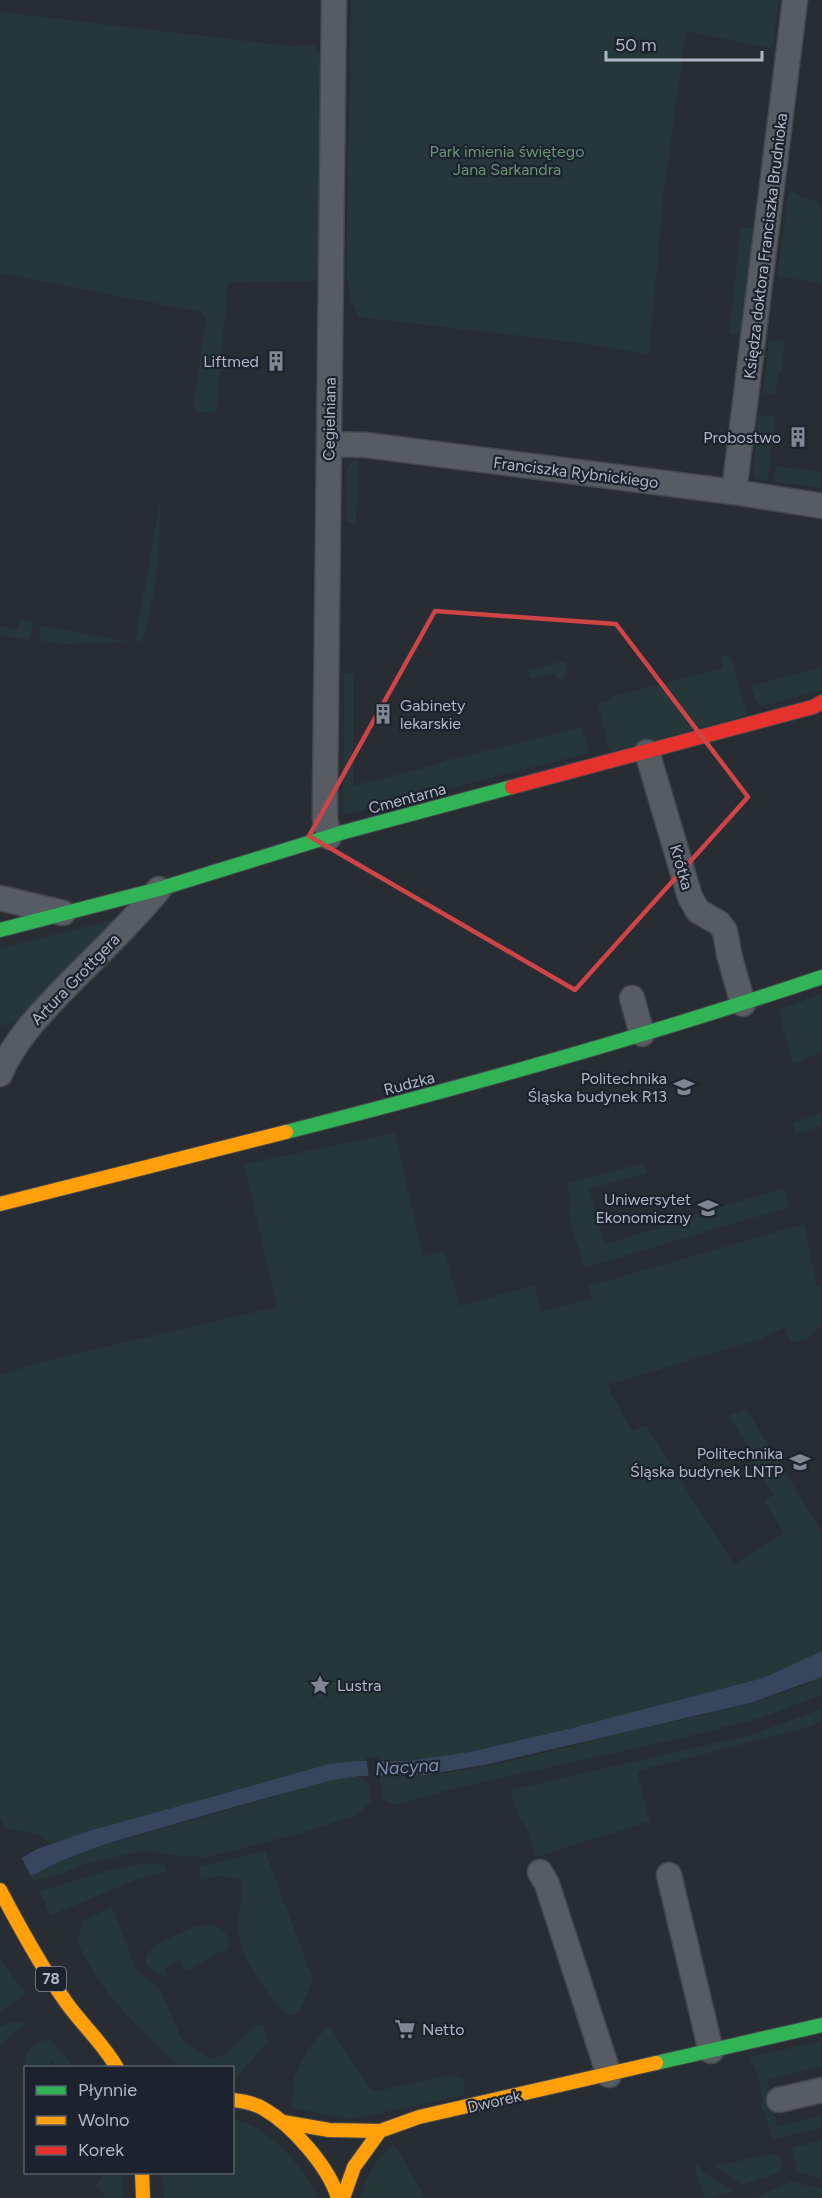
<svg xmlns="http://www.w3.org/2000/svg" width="822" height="2198" font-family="Figtree,sans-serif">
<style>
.green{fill:#26373a}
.water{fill:#37465d}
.pier{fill:#282c33}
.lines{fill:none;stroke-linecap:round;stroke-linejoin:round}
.street-casing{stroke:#44474d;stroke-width:27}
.fast-casing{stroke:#454950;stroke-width:16}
.slow-casing{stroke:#454950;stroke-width:16}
.jam-casing{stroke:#454950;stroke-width:16}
.street{stroke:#575b62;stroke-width:24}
.fast{stroke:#30b455;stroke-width:14}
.slow{stroke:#ff9f0a;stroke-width:14}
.jam{stroke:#e5322d;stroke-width:14}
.marked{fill:none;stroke:#cf4547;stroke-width:4.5;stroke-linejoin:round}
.labels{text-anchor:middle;stroke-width:4.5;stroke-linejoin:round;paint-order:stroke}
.shield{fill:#1c232e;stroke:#848b98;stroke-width:1.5}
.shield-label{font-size:15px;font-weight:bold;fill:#b1b8c5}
.park-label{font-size:16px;fill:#6a9575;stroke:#1c232e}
.street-label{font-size:16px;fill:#b1b8c5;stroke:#1c232e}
.poi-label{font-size:16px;fill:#b1b8c5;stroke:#1c232e;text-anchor:end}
.water-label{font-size:18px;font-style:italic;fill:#7b8eab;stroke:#1c232e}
</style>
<rect width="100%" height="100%" fill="#282c33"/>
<path class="green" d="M351,0H778L773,49L686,31L663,198L649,355L589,344L358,317L351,301L346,276Z
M0,12L289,46L314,45L324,64L321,281L228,282L216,413L198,412L193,407L206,320L200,312L0,273Z
M789,190L802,197L816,201L822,210V284L777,276Z
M741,227L755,228L742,334L729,333Z
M785,340L782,372H778L776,395L763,393L769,341Z
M758,415L776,416L767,481L756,480L753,475Z
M358,459L356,524L347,521V471L350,463Z
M777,466L822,472V488L774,482Z
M160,502C160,550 157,595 142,641H135Z
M20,620L34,622L30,640L0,635V626L18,630Z
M41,626L130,642L61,644L39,640Z
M727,655L732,660L747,715L610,752L598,704L609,701L611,697L723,668L720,657Z
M565,661L567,670L564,678L557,680L555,673L530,679L528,670Z
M822,667V690L759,707L750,686Z
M336,670H340L339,811L337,809Z
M346,673H353V786L435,765L444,761L582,727L589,753L343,815L344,674Z
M129,916L22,1020L0,1026V948Z
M822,994V1052L793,1064L778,1010Z
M822,1113V1126L796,1134L793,1123Z
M395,1133L423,1256L444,1252L460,1306L534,1285L541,1312L592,1298L589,1286L804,1224L817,1287L822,1286V1326L806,1339L791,1343L785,1327L760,1339L607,1385L632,1431L646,1425L734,1565L784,1533L764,1501L773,1495L750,1459L758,1460L728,1416L746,1409L822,1532V1651L763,1678L604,1720L469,1752L442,1757L409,1761L385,1760L329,1764L135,1818L50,1844L38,1834L5,1828L0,1818V1375L40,1362L277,1307L244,1164Z
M644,1163L647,1173L589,1189L605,1244L662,1227V1224L784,1188L789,1207L584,1268L568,1214L572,1201L567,1183Z
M822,1677V1695L760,1718L686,1737L452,1789L396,1805L382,1799L380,1776C457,1780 550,1751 625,1732C691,1717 760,1706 822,1677Z
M822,1709V1721L803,1729L637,1771L650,1821L536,1857L526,1826L520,1820L510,1790L750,1735Z
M359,1776L369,1784L371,1801L357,1815L301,1833L207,1857L178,1856L143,1851L88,1863L61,1874L34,1881L31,1876L57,1861L95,1848L333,1780Z
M265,1851L313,1979L298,2014L288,2015C268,1999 238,1954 238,1927C238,1911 243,1897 241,1880L220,1876L201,1880L199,1867Z
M145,1863L164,1865L167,1871L138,1879L51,1915L39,1891L111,1870Z
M112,1907L136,1969L160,1990L183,2042L211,2059L225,2054L256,2025H263L269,2041L235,2079L233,2080L232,2068L179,2067C170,2056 159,2048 149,2038C118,2007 95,1982 77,1941L84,1920Z
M207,1924C221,1927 233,1935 228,1950L218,1953L186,1971L179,1960L165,1969L169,1977C151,1974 135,1961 155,1946C165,1939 194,1926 207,1924Z
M0,1959L26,1994L0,2011Z
M13,2022L27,2024L17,2030L0,2046V2026Z
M329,2025L369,2088L377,2091L450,2075L463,2078L465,2095L352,2119L295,2109L291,2106L294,2078L307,2050Z
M50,2039L74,2067H58L52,2061L46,2067H30L27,2065L25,2067C23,2049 34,2042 50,2039Z
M822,2041V2066L767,2080L777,2127L822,2115V2128L773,2139L760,2102L763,2101L757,2073L749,2057Z
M233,2120C264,2122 307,2169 317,2198H164L163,2173L232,2172Z
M822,2140V2178L797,2172L792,2148Z
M392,2145L397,2148L425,2198H361C365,2175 376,2161 392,2145Z
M772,2154L777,2155L781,2160V2170L775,2174L743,2185L714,2166Z
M699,2165L702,2172L734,2191L712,2198H704L694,2166Z
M103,2173H123V2198H108L96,2186Z
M791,2182L822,2188V2198H754Z"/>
<path class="water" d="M822,1651V1677L750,1703L489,1764L425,1775L359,1776L333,1780C275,1796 218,1811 161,1828C109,1843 62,1855 17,1885L5,1868L37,1849L89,1831L329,1764L357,1761H409L470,1752L576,1727L763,1678Z"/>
<path class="pier" d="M366,1757H378L380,1779H369Z
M20,1855L32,1878L0,1902V1868Z"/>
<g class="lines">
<g class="street-casing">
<path id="street" d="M329,444L366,445L734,492L822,506
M734,492L795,0
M647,752L690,897L698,911L719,923L725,931L729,954L743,1004
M329,837L325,819V796L334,0
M0,898L63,913
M632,998L642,1034
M0,1074C14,1041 39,1015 63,990C95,957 130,925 159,889
M540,1872L547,1884L609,2075
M669,1875L711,2051
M779,2100L822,2090"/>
</g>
<g class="fast-casing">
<path id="fast" d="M0,930L159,889L344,832L512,787
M286,1132C467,1086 645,1037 822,977
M656,2063L822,2025"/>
</g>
<g class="slow-casing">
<path id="slow" d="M0,1204L286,1132
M0,1890C20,1928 41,1967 66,2002C82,2025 103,2043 117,2068
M232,2100C243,2101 254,2103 264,2109C292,2125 329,2167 338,2198
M283,2122L329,2130L380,2131L419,2117L656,2063
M142,2172L143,2198
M343,2198L354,2167L380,2131"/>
</g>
<g class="jam-casing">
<path id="jam" d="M512,787L813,707L822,702"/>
</g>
<use href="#street" class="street"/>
<use href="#fast" class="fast"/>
<use href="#slow" class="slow"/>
<use href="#jam" class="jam"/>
</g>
<path class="marked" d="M435,611L616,624L748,797L575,990L309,836Z"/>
<defs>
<g id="building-bare" transform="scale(1.62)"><path d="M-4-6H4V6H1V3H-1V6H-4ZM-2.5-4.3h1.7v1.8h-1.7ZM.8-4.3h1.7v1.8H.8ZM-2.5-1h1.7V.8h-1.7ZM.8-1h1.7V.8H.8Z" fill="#818792" stroke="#1c232e" stroke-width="2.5" paint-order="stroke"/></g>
<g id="university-bare" transform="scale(1.62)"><path d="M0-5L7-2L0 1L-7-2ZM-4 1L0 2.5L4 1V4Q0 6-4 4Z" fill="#818792" stroke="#1c232e" stroke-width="2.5" paint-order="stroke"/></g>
<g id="sight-bare" transform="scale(1.62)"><path d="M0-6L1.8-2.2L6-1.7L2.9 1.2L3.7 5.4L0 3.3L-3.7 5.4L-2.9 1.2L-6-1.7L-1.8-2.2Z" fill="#818792" stroke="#1c232e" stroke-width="2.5" paint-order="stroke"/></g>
<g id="supermarket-bare" transform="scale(1.62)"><path d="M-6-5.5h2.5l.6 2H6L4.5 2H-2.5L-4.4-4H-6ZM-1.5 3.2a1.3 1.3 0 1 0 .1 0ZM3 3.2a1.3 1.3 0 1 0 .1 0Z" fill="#818792" stroke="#1c232e" stroke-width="2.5" paint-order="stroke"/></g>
</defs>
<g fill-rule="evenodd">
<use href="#building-bare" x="276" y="361"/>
<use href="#building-bare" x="798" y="437"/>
<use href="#building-bare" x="383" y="714"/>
<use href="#university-bare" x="684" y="1087"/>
<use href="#university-bare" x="708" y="1208"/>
<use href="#university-bare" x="800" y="1462"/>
<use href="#sight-bare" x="320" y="1685"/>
<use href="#supermarket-bare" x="405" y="2029"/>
</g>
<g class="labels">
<rect class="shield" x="36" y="1967" width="30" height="24" rx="4.5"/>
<g class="shield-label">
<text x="51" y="1984">78</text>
</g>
<g class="park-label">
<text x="507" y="157">Park imienia świętego<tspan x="507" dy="18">Jana Sarkandra</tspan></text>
</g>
<g class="street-label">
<text transform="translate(765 246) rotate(-83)" y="6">Księdza doktora Franciszka Brudnioka</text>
<text transform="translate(329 419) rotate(-89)" y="6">Cegielniana</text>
<text transform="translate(576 472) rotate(7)" y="6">Franciszka Rybnickiego</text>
<text transform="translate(407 798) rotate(-15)" y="6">Cmentarna</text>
<text transform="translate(682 867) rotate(74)" y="6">Krótka</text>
<text transform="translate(75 979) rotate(-46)" y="6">Artura Grottgera</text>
<text transform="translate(409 1083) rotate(-15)" y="6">Rudzka</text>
<text transform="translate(494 2101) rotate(-13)" y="6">Dworek</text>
</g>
<g class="poi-label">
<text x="259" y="367">Liftmed</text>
<text x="781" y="443">Probostwo</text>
<text x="400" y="711" text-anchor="start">Gabinety<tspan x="400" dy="18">lekarskie</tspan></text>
<text x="667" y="1084">Politechnika<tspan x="667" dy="18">Śląska budynek R13</tspan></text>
<text x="691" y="1205">Uniwersytet<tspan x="691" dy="18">Ekonomiczny</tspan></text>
<text x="783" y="1459">Politechnika<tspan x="783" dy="18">Śląska budynek LNTP</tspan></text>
<text x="337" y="1691" text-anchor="start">Lustra</text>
<text x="422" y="2035" text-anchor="start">Netto</text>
</g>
<g class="water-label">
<text transform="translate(407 1767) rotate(-4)" y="6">Nacyna</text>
</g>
</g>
<rect x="24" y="2066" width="210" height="108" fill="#1c232e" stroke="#585f6a" stroke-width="1.5"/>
<rect x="36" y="2086" width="30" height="9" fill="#30b455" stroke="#585f6a" stroke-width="1.5"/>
<text x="78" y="2096" font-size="18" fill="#b1b8c5">Płynnie</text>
<rect x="36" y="2116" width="30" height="9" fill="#ff9f0a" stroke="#585f6a" stroke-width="1.5"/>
<text x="78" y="2126" font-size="18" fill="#b1b8c5">Wolno</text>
<rect x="36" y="2146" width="30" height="9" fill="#e5322d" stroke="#585f6a" stroke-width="1.5"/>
<text x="78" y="2156" font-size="18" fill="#b1b8c5">Korek</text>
<path d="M606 51v9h156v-9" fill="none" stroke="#b1b8c5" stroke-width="3"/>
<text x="615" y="51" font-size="18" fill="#b1b8c5" stroke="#1c232e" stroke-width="4.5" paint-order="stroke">50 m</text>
</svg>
